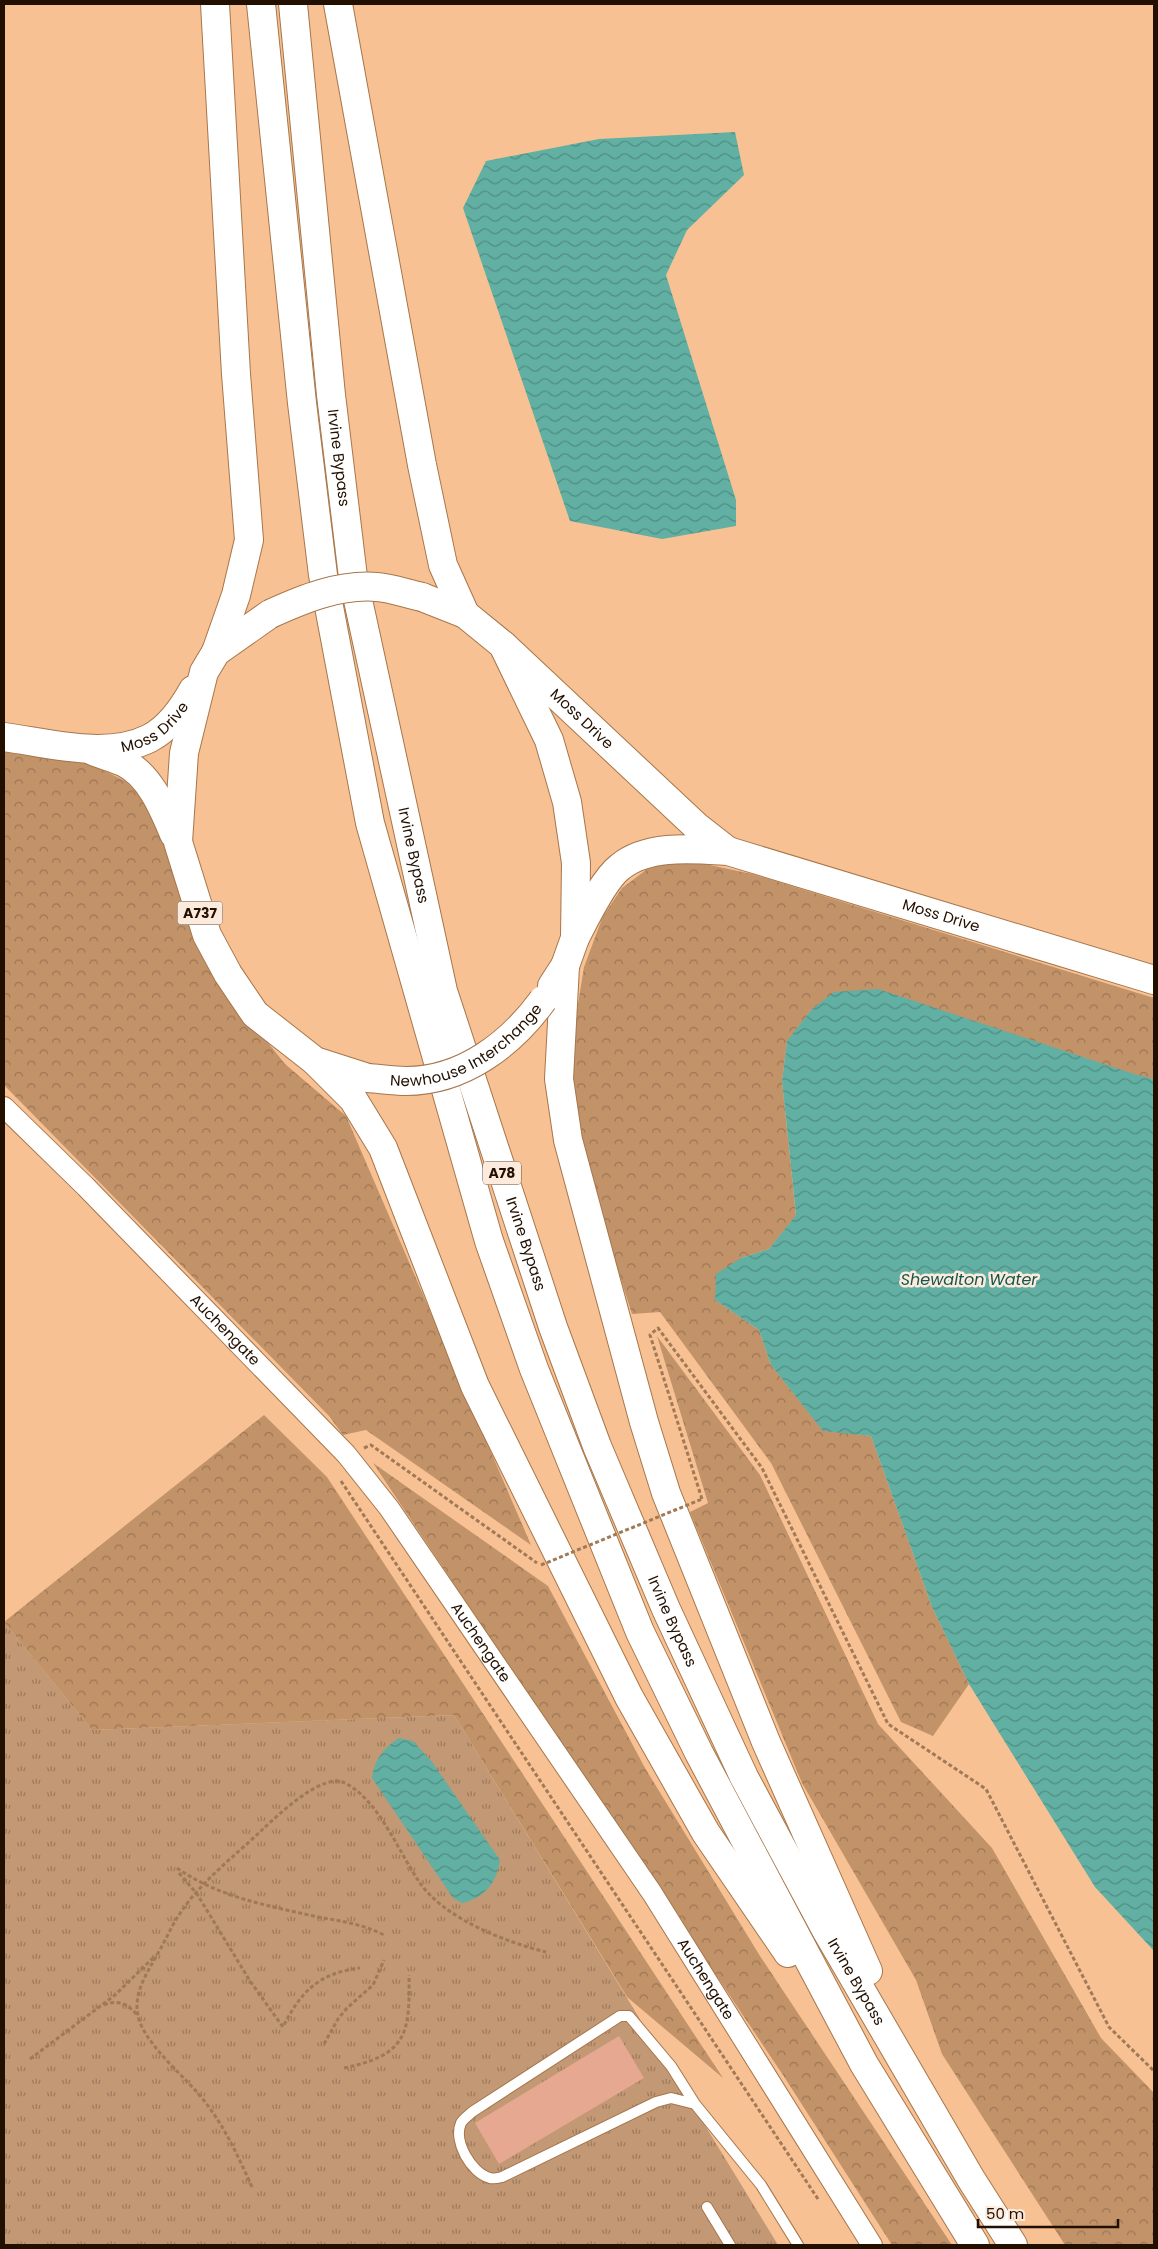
<svg xmlns="http://www.w3.org/2000/svg" width="1158" height="2249" font-family="Poppins,sans-serif">
<style>
.grass{fill:url(#grass-tufts)}
.forest{fill:url(#forest-crowns)}
.water{fill:url(#water-waves)}
.building{fill:#e6a891}
.lines{fill:none;stroke-linecap:round;stroke-linejoin:round}
.lane-casing{stroke:#a7764a;stroke-width:12}
.street-casing{stroke:#a7764a;stroke-width:22}
.secondary-casing{stroke:#a7764a;stroke-width:30}
.primary-casing{stroke:#a7764a;stroke-width:30}
.highway-casing{stroke:#a7764a;stroke-width:30}
.path{stroke:#a07957;stroke-width:3;stroke-dasharray:4 2.5;stroke-linecap:butt}
.lane{stroke:#fff;stroke-width:10}
.street{stroke:#fff;stroke-width:20}
.secondary{stroke:#fff;stroke-width:28}
.primary{stroke:#fff;stroke-width:28}
.highway{stroke:#fff;stroke-width:28}
.primary-bridge-casing{stroke:#a7764a;stroke-width:30;stroke-linecap:butt}
.path-bridge{stroke:#a07957;stroke-width:3;stroke-dasharray:4 2.5;stroke-linecap:butt}
.primary-bridge{stroke:#fff;stroke-width:28}
.labels{text-anchor:middle;stroke-width:5;stroke-linejoin:round;paint-order:stroke}
.shield{fill:#fcebdd;stroke:#635142;stroke-width:1}
.shield-label{font-size:14px;font-weight:bold;fill:#220f00}
.street-label{font-size:15px;fill:#220f00;stroke:#fcebdd}
.water-label{font-size:16px;font-style:italic;fill:#12564d;stroke:#fcebdd}
</style>
<defs>
<pattern id="grass-tufts" width="24" height="20" patternUnits="userSpaceOnUse" patternTransform="scale(1.25)"><rect width="24" height="20" fill="#c39874"/><path d="M3 7l-1-3M5 7V3M7 7l1-3M15 17l-1-3M17 17v-4M19 17l1-3" fill="none" stroke="#9e7a5d"/></pattern>
<pattern id="forest-crowns" width="20" height="18" patternUnits="userSpaceOnUse" patternTransform="scale(1.25)"><rect width="20" height="18" fill="#c29269"/><path d="M2 6a3 3 0 1 1 6 0M12 15a3 3 0 1 1 6 0" fill="none" stroke="#9d7654"/></pattern>
<pattern id="water-waves" width="16" height="10" patternUnits="userSpaceOnUse" patternTransform="scale(1.25)"><rect width="16" height="10" fill="#61b0a3"/><path d="M0 5q4-4 8 0t8 0" fill="none" stroke="#508e82"/></pattern>
</defs>
<rect width="100%" height="100%" fill="#f7c193"/>
<path class="grass" d="M4,1622L92,1730L454,1715L778,2245H4Z"/>
<path class="forest" d="M4,749L85,761L125,781L152,807L213,974L285,1064L346,1116L531,1545L366,1430L343,1435L329,1416L4,1085Z
M686,860L752,874L1154,998V1079L811,1010L787,1042L782,1081L796,1216L769,1249L741,1258L715,1300L759,1330L771,1365L823,1430L871,1436L932,1607L969,1684L933,1736L901,1722L771,1463L660,1312L632,1314L573,1130L569,1060L584,967L603,916L622,888L650,867Z
M657,1336L760,1475L878,1724L992,1848L1101,2038L1154,2093V2245H1065L942,2054L916,1980L802,1783L690,1512L708,1503Z
M264,1415L327,1477L723,2078L627,1997L454,1715L92,1730L4,1622Z
M373,1463L548,1586L645,1768L760,1956L952,2245H892L783,2075Z"/>
<path class="water" d="M735,132L744,175L687,230L666,275L736,500V526L662,539L570,521L463,208L486,161L599,139Z
M878,989L1134,1074L1154,1079V1951L1095,1887L969,1684L932,1607L871,1436L823,1431L771,1365L759,1330L715,1300L716,1274L741,1258L769,1249L796,1215L782,1081L787,1041L811,1010L834,992Z
M399,1738L413,1741L432,1762L500,1860C497,1882 485,1898 462,1903L453,1898L372,1778C374,1759 384,1748 399,1738Z"/>
<path class="building" d="M619,2036L644,2078L499,2164L475,2123Z"/>
<g class="lines">
<g class="lane-casing">
<path id="lane" d="M695,2104L671,2098L656,2102L502,2177C498,2178 493,2179 490,2178C471,2173 453,2141 461,2123C463,2119 469,2115 472,2112L620,2016H629L671,2066L695,2104L761,2185L798,2245
M707,2207L730,2245"/>
</g>
<g class="street-casing">
<g id="street">
<path id="s1" d="M4,1107L86,1187L346,1454L389,1508L652,1893L872,2245"/>
</g>
</g>
<g class="secondary-casing">
<g id="secondary">
<path id="s2" d="M503,645L696,826L728,851"/>
<path id="s3" d="M575,938C585,919 603,880 620,867C648,844 694,849 728,851L1154,980"/>
</g>
</g>
<g class="primary-casing">
<g id="primary">
<path d="M422,597L465,614L503,645L549,740L567,802L576,863L575,938L565,966L552,986"/>
<path d="M270,614L216,652L204,672L184,753L178,842L207,935L228,974L255,1014L315,1061L368,1078"/>
<path id="s4" d="M4,737C49,743 107,760 150,738C169,728 183,708 193,690"/>
<path d="M93,751C103,755 113,758 123,762C150,775 163,808 174,834"/>
</g>
</g>
<g class="highway-casing">
<g id="highway">
<path d="M215,4L236,374L249,540L236,595L216,652"/>
<path d="M261,4L302,403L323,575L370,823L489,1241L534,1369L640,1632L699,1753L864,2064L975,2245"/>
<path id="s5" d="M293,4L331,395L353,577L443,991L553,1327L597,1446L666,1609L744,1777L826,1930L971,2179L1013,2245"/>
<path d="M338,4L422,465L443,565L465,614"/>
<path d="M565,966L559,1079L568,1140L644,1422L666,1493L766,1742L868,1971"/>
<path d="M315,1061L353,1099L383,1148L475,1386L629,1697L706,1833L788,1953"/>
</g>
</g>
<path class="path" d="M364,1448L371,1445L537,1563
M341,1481L818,2199
M702,1499L650,1335L658,1328L762,1468L888,1724L986,1789L1109,2027L1154,2071
M177,1868C218,1897 269,1906 318,1917C341,1921 362,1924 384,1935
M179,1873L197,1894L250,1981L283,2027C301,1991 319,1973 360,1968
M104,2005C116,1999 129,2004 137,2015
M324,2044L338,2019L347,2008L373,1985L384,1960
M30,2059L115,1995L155,1956
M344,2068C407,2055 410,2034 409,1975
M252,2187C238,2156 224,2125 202,2098C184,2076 155,2053 142,2027C129,2000 144,1978 157,1955C166,1940 172,1924 183,1909C204,1879 237,1854 263,1829C279,1814 323,1772 345,1783C379,1800 399,1853 420,1883C444,1918 505,1942 546,1952"/>
<use href="#lane" class="lane"/>
<use href="#street" class="street"/>
<use href="#secondary" class="secondary"/>
<use href="#primary" class="primary"/>
<use href="#highway" class="highway"/>
<g class="primary-bridge-casing">
<g id="primary-bridge">
<path d="M270,614C303,599 339,584 377,587C392,588 407,594 422,597"/>
<path id="s6" d="M368,1078C381,1079 394,1081 406,1081C463,1081 511,1044 543,1000"/>
</g>
</g>
<path class="path-bridge" d="M541,1565L702,1499"/>
<use href="#primary-bridge" class="primary-bridge"/>
</g>
<g class="labels">
<g class="shield">
<rect x="177.5" y="901.5" width="45" height="23" rx="4"/>
<rect x="483" y="1161.5" width="38" height="23" rx="4"/>
</g>
<g class="shield-label">
<text x="200" y="918">A737</text>
<text x="502" y="1178">A78</text>
</g>
<g class="street-label">
<text dy="5" stroke="none"><textPath href="#s5" startOffset="456">Irvine Bypass</textPath></text>
<text dy="5" stroke="none"><textPath href="#s2" startOffset="108">Moss Drive</textPath></text>
<text dy="5" stroke="none"><textPath href="#s4" startOffset="158">Moss Drive</textPath></text>
<text dy="5" stroke="none"><textPath href="#s5" startOffset="861">Irvine Bypass</textPath></text>
<text dy="5" stroke="none"><textPath href="#s3" startOffset="419">Moss Drive</textPath></text>
<text dy="5" stroke="none"><textPath href="#s6" startOffset="109">Newhouse Interchange</textPath></text>
<text dy="5" stroke="none"><textPath href="#s5" startOffset="1266">Irvine Bypass</textPath></text>
<text dy="5" stroke="none"><textPath href="#s1" startOffset="314">Auchengate</textPath></text>
<text dy="5" stroke="none"><textPath href="#s5" startOffset="1671">Irvine Bypass</textPath></text>
<text dy="5" stroke="none"><textPath href="#s1" startOffset="719">Auchengate</textPath></text>
<text dy="5" stroke="none"><textPath href="#s1" startOffset="1124">Auchengate</textPath></text>
<text dy="5" stroke="none"><textPath href="#s5" startOffset="2076">Irvine Bypass</textPath></text>
</g>
<g class="water-label">
<text x="969" y="1285">Shewalton Water</text>
</g>
</g>
<rect width="1158" height="2249" fill="none" stroke="#220f00" stroke-width="10"/>
<path d="M978 2219v8h140v-8" fill="none" stroke="#220f00" stroke-width="2.5"/>
<text x="986" y="2219" font-size="15" fill="#220f00" stroke="#fcebdd" stroke-width="4" paint-order="stroke">50 m</text>
</svg>
